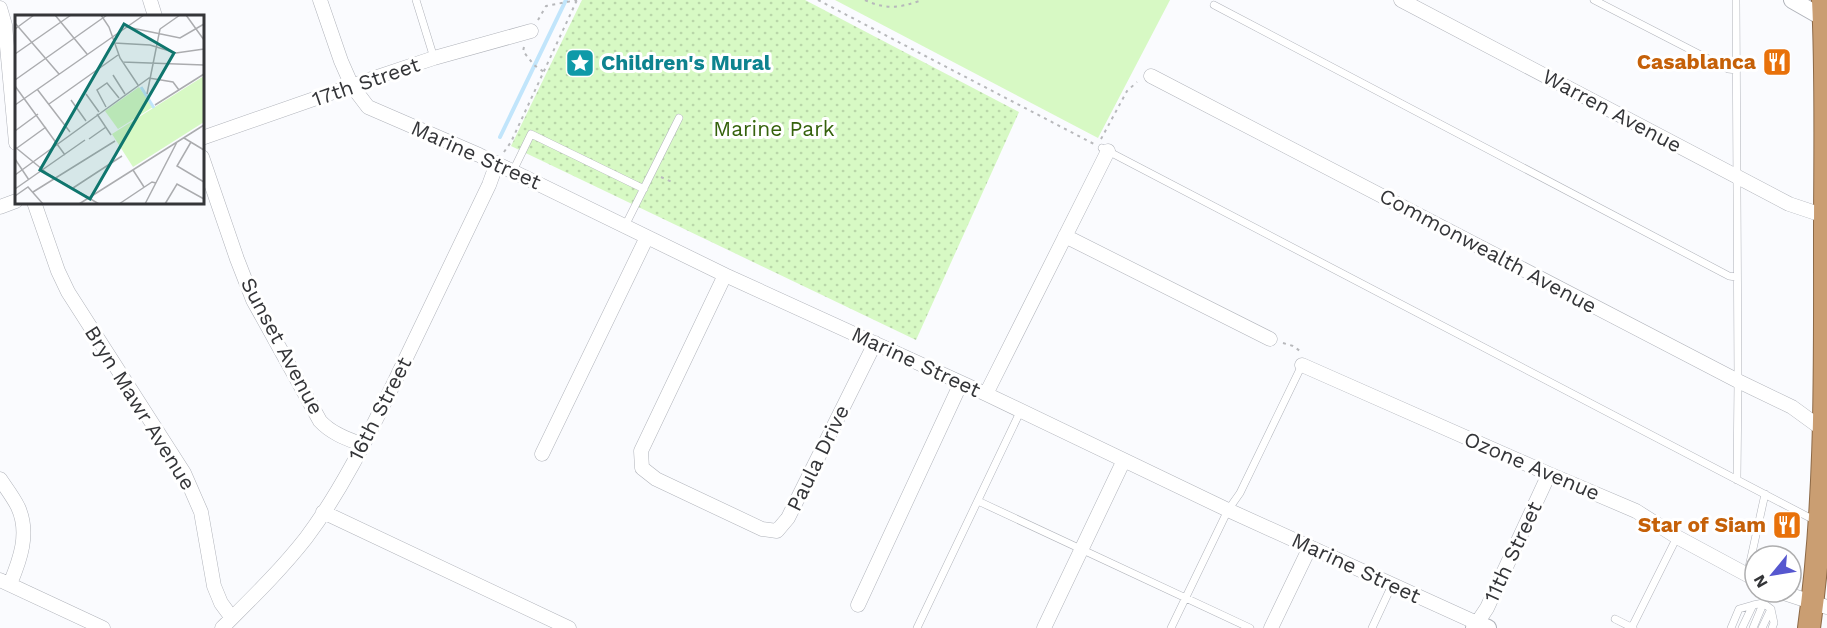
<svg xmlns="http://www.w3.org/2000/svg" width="1827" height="628" font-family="'Work Sans',sans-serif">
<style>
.grass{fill:#d7f9c4}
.park{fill:url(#park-dots)}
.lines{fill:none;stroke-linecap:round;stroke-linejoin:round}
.stream{stroke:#c1e5fb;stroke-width:4}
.service-casing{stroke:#b0b3ba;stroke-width:8}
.minor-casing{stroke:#b0b3ba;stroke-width:15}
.tertiary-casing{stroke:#b0b3ba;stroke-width:18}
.trunk-casing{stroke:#8d6946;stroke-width:24}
.path{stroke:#b7b8bb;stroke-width:2;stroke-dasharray:3 4.5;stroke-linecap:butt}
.service{stroke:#fff;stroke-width:7}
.minor{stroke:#fff;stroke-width:14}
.tertiary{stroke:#fff;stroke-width:16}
.trunk{stroke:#ca9e72;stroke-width:22}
.labels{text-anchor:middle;stroke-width:6;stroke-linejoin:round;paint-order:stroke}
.food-label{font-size:21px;font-weight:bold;fill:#c56008;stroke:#fff;text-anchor:end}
.culture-label{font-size:21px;font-weight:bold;fill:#0d838f;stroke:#fff;text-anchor:start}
.street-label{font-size:21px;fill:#343538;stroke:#fff}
.park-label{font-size:21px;fill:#35620c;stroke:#fff}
.inset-river{fill:none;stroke:#c1e5fb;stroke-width:3}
.inset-road{fill:none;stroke:#abacaf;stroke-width:1.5}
.view{fill:#0f766e;fill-opacity:0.15;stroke:#0f766e;stroke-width:3}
.inset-edge{fill:none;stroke:#343538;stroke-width:3}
</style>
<defs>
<pattern id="park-dots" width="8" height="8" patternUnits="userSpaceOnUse" patternTransform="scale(1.5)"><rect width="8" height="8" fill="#d7f9c4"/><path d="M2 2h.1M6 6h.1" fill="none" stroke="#b9d6a9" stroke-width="1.8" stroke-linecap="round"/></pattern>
</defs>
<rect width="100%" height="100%" fill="#fafbfe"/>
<path class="grass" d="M835,0H1170L1098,138Z"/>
<path class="park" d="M582,0H805L1019,112L916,340L511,146Z"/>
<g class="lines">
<path class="stream" d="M500,137L566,0"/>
<g class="service-casing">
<path id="service" d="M416,0L434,58
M1594,0L1728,69L1737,70
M1736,0L1738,381L1737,480
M1214,5L1729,276L1736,277
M1102,148L1816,521
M513,171L531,134L644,189
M625,226L679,118
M978,501L1250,628
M1747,576L1765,494
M1615,619L1633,628
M1632,627L1677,537
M917,628L1021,410
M1171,628L1228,510L1240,493L1302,365
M1372,628L1392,585
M1731,628L1739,609L1753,605
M1742,628L1753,605L1763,603L1771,609L1774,623L1772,628
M1753,628L1768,592
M1762,628L1771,609"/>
</g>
<g class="minor-casing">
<path id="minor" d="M150,0L155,16
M320,0L341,61L352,86L368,107L479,155L725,275L986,394L1228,510L1477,623L1487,608L1549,474
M1401,0L1789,204L1825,216
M0,8L5,25L16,143
M1151,76L1738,381L1792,407L1825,431
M202,138L377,77L434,58L531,31
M202,157L237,259L253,300L320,421C332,434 348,439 363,445
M34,202L58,271L68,292L184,473L201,512L214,586L221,603L232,618
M0,207L16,201
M1065,236L1270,339
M725,275L641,451L642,468L656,479L762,529L777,531L788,518L875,343
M1302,365L1549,474L1636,511L1677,537L1755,579
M986,394L1108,151
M542,454L647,237
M0,479C6,488 13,497 18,507C30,533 20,560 10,584
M323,512L569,628
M0,580L103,628
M1781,592L1827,607
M858,605L961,383
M222,628C251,599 281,570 306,538C342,490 368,436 394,383C426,317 458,251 489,185L497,163
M1044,628L1124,460
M1271,628L1310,547"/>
</g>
<g class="tertiary-casing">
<path id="tertiary" d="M1792,0L1827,20
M1474,628L1477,623L1488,628"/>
</g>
<g class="trunk-casing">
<path id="trunk" d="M1809,628C1827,498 1825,367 1825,237C1825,158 1827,78 1823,0"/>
</g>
<path class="path" d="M818,0L1094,144
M865,0C886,10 900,8 922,0
M538,20L546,6L577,0
M524,47L523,51L534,65L544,72
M1101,139L1127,91L1137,82
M504,152L511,142L577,0
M661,177L672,182
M1283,343L1293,346L1300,351"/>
<use href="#service" class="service"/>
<use href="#minor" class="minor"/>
<use href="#tertiary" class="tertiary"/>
<use href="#trunk" class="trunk"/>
</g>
<defs>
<g id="restaurant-square" transform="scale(1.5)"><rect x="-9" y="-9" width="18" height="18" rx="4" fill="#e8710a" stroke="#fff"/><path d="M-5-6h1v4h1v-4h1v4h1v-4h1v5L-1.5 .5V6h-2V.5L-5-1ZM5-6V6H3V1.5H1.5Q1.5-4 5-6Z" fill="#fff"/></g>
<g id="sight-square" transform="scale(1.5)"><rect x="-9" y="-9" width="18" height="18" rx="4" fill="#0f9aa8" stroke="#fff"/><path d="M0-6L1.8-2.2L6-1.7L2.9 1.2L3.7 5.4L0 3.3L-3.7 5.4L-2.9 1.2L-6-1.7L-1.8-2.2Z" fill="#fff"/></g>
</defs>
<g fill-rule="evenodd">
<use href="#restaurant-square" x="1777" y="62"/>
<use href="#sight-square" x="580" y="63"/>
<use href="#restaurant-square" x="1787" y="525"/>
</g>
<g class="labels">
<g class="food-label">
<text x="1756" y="69">Casablanca</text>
<text x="1766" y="532">Star of Siam</text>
</g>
<g class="culture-label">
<text x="601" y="70">Children's Mural</text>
</g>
<g class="street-label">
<text transform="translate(366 82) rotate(-19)" y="7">17th Street</text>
<text transform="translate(1612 111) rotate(28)" y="7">Warren Avenue</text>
<text transform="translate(476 155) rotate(24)" y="7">Marine Street</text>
<text transform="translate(1488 251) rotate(28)" y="7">Commonwealth Avenue</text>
<text transform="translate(282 346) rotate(62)" y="7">Sunset Avenue</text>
<text transform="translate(916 362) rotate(25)" y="7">Marine Street</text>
<text transform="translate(140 408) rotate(58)" y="7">Bryn Mawr Avenue</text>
<text transform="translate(380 409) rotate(-63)" y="7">16th Street</text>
<text transform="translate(818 458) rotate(-64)" y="7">Paula Drive</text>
<text transform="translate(1532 466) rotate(23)" y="7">Ozone Avenue</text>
<text transform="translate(1513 552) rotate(-65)" y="7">11th Street</text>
<text transform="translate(1356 568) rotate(25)" y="7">Marine Street</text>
</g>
<g class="park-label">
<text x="774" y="136">Marine Park</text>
</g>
</g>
<g transform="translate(15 15)">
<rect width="189" height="189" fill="#fafbfe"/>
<path d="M189,61V107L118,152L97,119Z" fill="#d7f9c4"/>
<path d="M124,72L138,92L103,114L90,96Z" fill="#d7f9c4"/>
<path class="inset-river" d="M126,72L139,93"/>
<path class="inset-road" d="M40,0L72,39M86,0L94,12L105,43L123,70M171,0L189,25M0,8L44,59M112,12L165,23L189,9M0,14L19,0M145,14L165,0M99,28L135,30L161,38L189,34M0,39L56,0M107,47L189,50M98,60L110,79M0,65L92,0M0,71L50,140M22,74L55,117M71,79L84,97M132,79L145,14M56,85L71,106M34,89L103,40M0,90L129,0M140,90L189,59M91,92L82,75L92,68L104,83M82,99L96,120M0,116L23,99M169,123L189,135M74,124L91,112M176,127L162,151L189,167M0,132L33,159L84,189M2,133L31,112M0,144L14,165M118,155L129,172M0,160L134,63L158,67L164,75M58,173L107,141M0,174L70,125M18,177L100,126M0,181L13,172L28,189M64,189L189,110M104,189L137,167L141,168M130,189L162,127M150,189L162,169L189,184"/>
<path class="view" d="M109,9L159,38L75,184L25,155Z"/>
<rect width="189" height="189" class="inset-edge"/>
</g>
<g transform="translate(1773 574) rotate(240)"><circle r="28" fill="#ffffff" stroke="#aeaeaf" stroke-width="1.5"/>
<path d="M0-4.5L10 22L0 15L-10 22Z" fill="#5657cf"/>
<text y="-9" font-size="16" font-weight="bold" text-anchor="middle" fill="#343538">N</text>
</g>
</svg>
